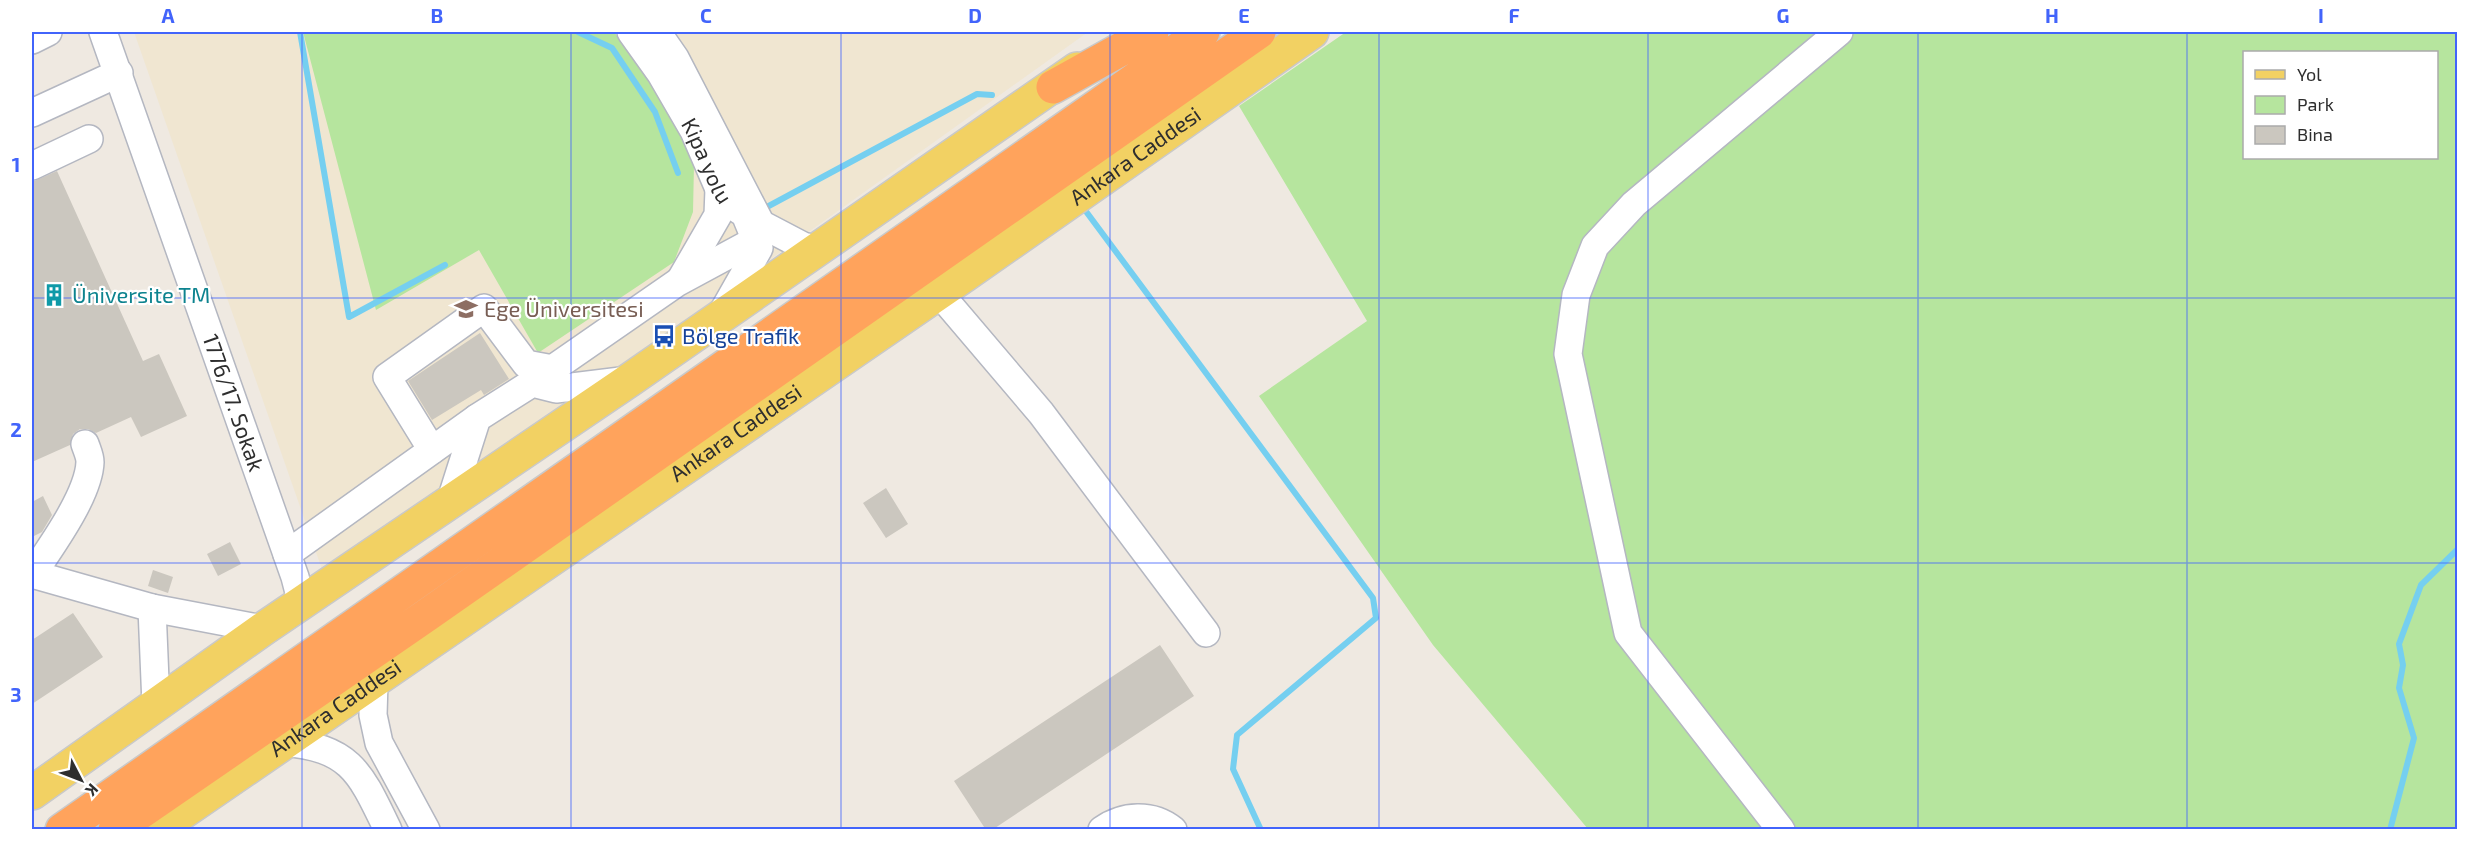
<svg xmlns="http://www.w3.org/2000/svg" width="2489" height="861" font-family="'Exo 2',sans-serif">
<style>
.education{fill:#f0e6d1}
.green{fill:#b6e59e;fill-rule:evenodd}
.lines{fill:none;stroke-linecap:round;stroke-linejoin:round}
.stream{stroke:#75cff0;stroke-width:6}
.building{fill:#cbc7bf}
.minor-casing{stroke:#b4b7c1;stroke-width:30}
.major-casing{stroke:#c9c9c9;stroke-width:36}
.highway-casing{stroke:#c9c9c9;stroke-width:36}
.minor{stroke:#fff;stroke-width:27}
.major{stroke:#f2d163;stroke-width:33}
.highway{stroke:#ffa35c;stroke-width:33}
.grid{fill:none;stroke:#4264fb;stroke-width:1.5;stroke-opacity:0.55}
.labels{text-anchor:middle;stroke-width:4.5;stroke-linejoin:round;paint-order:stroke}
.street-label{font-size:22px;fill:#2e2e2e;stroke:#fff}
.culture-label{font-size:22px;fill:#0d838f;stroke:#fff;text-anchor:start}
.education-label{font-size:22px;fill:#785e54;stroke:#fff;text-anchor:start}
.transit-label{font-size:22px;fill:#164399;stroke:#fff;text-anchor:start}
.neatline{fill:none;stroke:#4264fb;stroke-width:2}
.grid-label{font-size:20px;text-anchor:middle;font-weight:bold;fill:#4264fb}
</style>
<rect width="100%" height="100%" fill="#efe9e1"/>
<path class="education" d="M134,32H1088L325,578Z"/>
<path class="green" d="M303,32H614L660,93L694,165L693,212L674,262L538,353L479,250L376,310Z
M1346,32H2457V829H1588L1433,645L1259,396L1367,321L1239,106ZM2244,52H2436V158H2244Z"/>
<g class="lines">
<path class="stream" d="M300,32L349,317L445,265
M578,32L612,48L655,112L678,173
M1082,206L1373,598L1376,618L1237,735L1233,769L1261,830
M765,208L977,94L992,95
M2390,830L2414,738L2399,688L2403,665L2399,644L2421,585L2458,549"/>
</g>
<path class="building" d="M57,171L143,361L159,354L187,416L141,437L131,417L96,433L88,429H80L73,434L70,445L32,462V182Z
M480,333L509,379L484,395L481,390L432,420L408,381Z
M886,488L908,524L886,538L863,503Z
M43,496L52,515L42,532L32,537V502Z
M230,542L241,564L218,576L207,554Z
M153,570L173,577L168,593L148,586Z
M73,613L103,657L32,704V640Z
M1160,645L1194,696L992,830H986L954,781Z"/>
<g class="lines">
<g class="minor-casing">
<g id="minor">
<path id="s1" d="M103,32L295,577L302,604"/>
<path id="s2" d="M631,32L661,74L694,131L719,189L728,203L745,214L759,248L720,317"/>
<path d="M657,32L675,58L761,224L803,246L817,250"/>
<path d="M32,40L48,32"/>
<path d="M32,113L119,73"/>
<path d="M32,166L89,139"/>
<path d="M681,279L718,215L719,189"/>
<path d="M939,293L1041,413L1206,633"/>
<path d="M538,379L678,282L756,240L761,234V230"/>
<path d="M432,450L387,377L484,308L526,364L553,369"/>
<path d="M450,503L477,418L532,383L556,389L629,380"/>
<path d="M287,554L477,418"/>
<path d="M32,574L152,608L263,629"/>
<path d="M32,575C50,548 89,495 90,462C90,456 87,450 85,444"/>
<path d="M152,608L156,705"/>
<path d="M374,682L373,715L379,743L426,830"/>
<path d="M283,742C351,748 360,772 388,830"/>
<path d="M1102,830C1123,815 1152,813 1173,830"/>
<path d="M1781,830L1628,633L1568,354L1576,295L1595,246L1634,204L1839,32"/>
</g>
</g>
<g class="major-casing">
<g id="major">
<path d="M32,793L263,629L631,379L1077,69"/>
<path id="s3" d="M157,830L965,275L1312,32"/>
</g>
</g>
<g class="highway-casing">
<path id="highway" d="M1053,87L1152,32
M62,830L1203,32
M115,830L427,615L1259,32"/>
</g>
<use href="#minor" class="minor"/>
<use href="#major" class="major"/>
<use href="#highway" class="highway"/>
</g>
<path class="grid" d="M302,32V830M571,32V830M841,32V830M1110,32V830M1379,32V830M1648,32V830M1918,32V830M2187,32V830M32,298H2458M32,563H2458"/>
<defs>
<g id="building-bare" transform="scale(1.8)"><path d="M-4-6H4V6H1V3H-1V6H-4ZM-2.5-4.3h1.7v1.8h-1.7ZM.8-4.3h1.7v1.8H.8ZM-2.5-1h1.7V.8h-1.7ZM.8-1h1.7V.8H.8Z" fill="#0f9aa8" stroke="#fff" stroke-width="2.5" paint-order="stroke"/></g>
<g id="university-bare" transform="scale(1.8)"><path d="M0-5L7-2L0 1L-7-2ZM-4 1L0 2.5L4 1V4Q0 6-4 4Z" fill="#8d6e63" stroke="#fff" stroke-width="2.5" paint-order="stroke"/></g>
<g id="bus-bare" transform="scale(1.8)"><path d="M-5-6H5V4H4V6H2V4H-2V6H-4V4H-5ZM-3.5-4V0h7V-4ZM-3.5 1.2v1.5H-2V1.2ZM2 1.2v1.5H3.5V1.2Z" fill="#1a4fb4" stroke="#fff" stroke-width="2.5" paint-order="stroke"/></g>
</defs>
<g fill-rule="evenodd">
<use href="#building-bare" x="54" y="295"/>
<use href="#university-bare" x="466" y="309"/>
<use href="#bus-bare" x="664" y="336"/>
</g>
<g class="labels">
<g class="street-label">
<text dy="8" stroke="none"><textPath href="#s3" startOffset="1188">Ankara Caddesi</textPath></text>
<text dy="8" stroke="none"><textPath href="#s2" startOffset="150">Kipa yolu</textPath></text>
<text dy="8" stroke="none"><textPath href="#s1" startOffset="393">1776/17. Sokak</textPath></text>
<text dy="8" stroke="none"><textPath href="#s3" startOffset="702">Ankara Caddesi</textPath></text>
<text dy="8" stroke="none"><textPath href="#s3" startOffset="216">Ankara Caddesi</textPath></text>
</g>
<g class="culture-label">
<text x="72" y="303">Üniversite TM</text>
</g>
<g class="education-label">
<text x="484" y="317">Ege Üniversitesi</text>
</g>
<g class="transit-label">
<text x="682" y="344">Bölge Trafik</text>
</g>
</g>
<rect width="2489" height="861" fill="none" stroke="#ffffff" stroke-width="66"/>
<rect x="2243" y="51" width="195" height="108" fill="#ffffff" stroke="#ababab" stroke-width="1.5"/>
<rect x="2255" y="70" width="30" height="9" fill="#f2d163" stroke="#ababab" stroke-width="1.5"/>
<text x="2297" y="81" font-size="18" fill="#2e2e2e">Yol</text>
<rect x="2255" y="96" width="30" height="18" fill="#b6e59e" stroke="#ababab" stroke-width="1.5"/>
<text x="2297" y="111" font-size="18" fill="#2e2e2e">Park</text>
<rect x="2255" y="126" width="30" height="18" fill="#cbc7bf" stroke="#ababab" stroke-width="1.5"/>
<text x="2297" y="141" font-size="18" fill="#2e2e2e">Bina</text>
<g transform="translate(81 780) rotate(132)" stroke="#ffffff" stroke-width="4.5" paint-order="stroke">
<path d="M0-4.5L10 22L0 15L-10 22Z" fill="#2e2e2e"/>
<text y="-9" font-size="16" font-weight="bold" text-anchor="middle" fill="#2e2e2e">K</text>
</g>
<rect x="33" y="33" width="2423" height="795" class="neatline"/>
<g class="grid-label">
<text x="168" y="23">A</text>
<text x="437" y="23">B</text>
<text x="706" y="23">C</text>
<text x="975" y="23">D</text>
<text x="1244" y="23">E</text>
<text x="1514" y="23">F</text>
<text x="1783" y="23">G</text>
<text x="2052" y="23">H</text>
<text x="2321" y="23">I</text>
<text x="16" y="172">1</text>
<text x="16" y="437">2</text>
<text x="16" y="702">3</text>
</g>
</svg>
